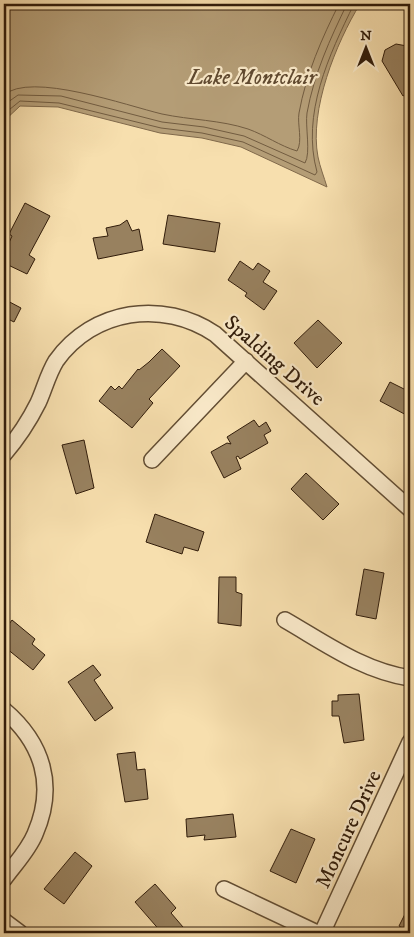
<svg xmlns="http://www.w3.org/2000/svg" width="414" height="937" font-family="'IM FELL DW Pica',serif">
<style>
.water{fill:#b49d76;stroke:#80694b}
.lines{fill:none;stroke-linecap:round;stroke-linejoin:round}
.shore{stroke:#725c40;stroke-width:1}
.building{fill:#98815f;stroke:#311c0a}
.street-casing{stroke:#624d33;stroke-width:18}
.street{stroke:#faeaca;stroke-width:15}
.labels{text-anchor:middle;stroke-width:4.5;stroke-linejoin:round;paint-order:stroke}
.street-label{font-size:21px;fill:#311c0a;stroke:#faeaca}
.water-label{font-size:22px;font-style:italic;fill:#5f4930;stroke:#faeaca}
</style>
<rect width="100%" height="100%" fill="#f7dfae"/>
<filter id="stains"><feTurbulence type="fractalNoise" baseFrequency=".004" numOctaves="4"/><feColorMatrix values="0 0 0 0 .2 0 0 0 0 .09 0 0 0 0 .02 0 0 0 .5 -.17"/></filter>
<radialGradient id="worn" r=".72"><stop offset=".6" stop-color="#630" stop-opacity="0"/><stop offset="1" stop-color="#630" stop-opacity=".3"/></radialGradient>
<path class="water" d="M4,4H360C336,43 309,110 318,157C320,167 324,177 327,187L241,147L202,138L160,133L58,107L20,106L4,121Z"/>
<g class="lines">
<path class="shore" d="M4,95C30,71 128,106 162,114C190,120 221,120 248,129C265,135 280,146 297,151C303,141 297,124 299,113C306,74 322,38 339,4
M4,105L18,95L61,96L162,122L204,127L244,136L305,163C311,153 305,126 307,113C314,74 330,39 347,4
M4,114L20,101L59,103L161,128L202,133L243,142L315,175L317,172C301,114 329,55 354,4"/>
</g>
<path class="building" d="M396,44L407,46L410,52V92L403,96L382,61L385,50Z
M25,203L50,216L29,255L35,259L27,274L6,264L9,257L4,254L12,236L9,234Z
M168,215L220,223L215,252L163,244Z
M127,220L132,231L139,229L143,250L98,259L93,238L108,236L106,228L120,225Z
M240,261L253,270L258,263L270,271L263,282L277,291L264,310L245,296L247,293L228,280Z
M4,299L21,308L14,322L8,319L4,327Z
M318,320L342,343L317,368L294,343Z
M162,349L180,366L149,399L153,403L132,428L99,401L111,386L115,390L119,386L122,389L138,369L139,370L149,362Z
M390,382L410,392V417L380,401Z
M254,420L259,427L266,422L271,431L264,435L268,443L240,459L238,456L236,457L241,469L224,478L211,452L227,443L231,444L227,437Z
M84,440L94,488L76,494L62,445Z
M306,473L339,504L323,520L291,489Z
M155,514L204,532L198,551L184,547L182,554L146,542Z
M364,569L384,573L376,619L356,615Z
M219,577H236V592L242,594L241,626L218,623Z
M12,620L35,639L32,644L45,655L33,670L6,648L8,645L4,641V631Z
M93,665L101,675L94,680L113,708L95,721L68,682Z
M359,694L364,740L344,743L339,716H332V701H338V695Z
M135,752L137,770L145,769L148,799L125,802L117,754Z
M233,814L236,837L204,840L205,835L187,837L186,819Z
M291,829L315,839L296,883L270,871Z
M75,852L92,866L64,904L44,889Z
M155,884L176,908L171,913L183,927L175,933H162L135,902Z
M410,904V932L399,926Z"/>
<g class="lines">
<g class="street-casing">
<path id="street" d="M4,454C17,439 29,421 38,403C44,390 48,374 56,361C93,309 163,299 215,334L410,509
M152,460L246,361
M285,620C325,643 363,671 410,678
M4,710C43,743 56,786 35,834C28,851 14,865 4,879
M224,889L317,933
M4,921L20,933
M322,933L410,742"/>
</g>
<use href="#street" class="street"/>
</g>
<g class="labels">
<g class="street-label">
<text transform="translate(275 360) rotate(41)" y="7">Spalding Drive</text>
<text transform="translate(348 829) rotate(-65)" y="7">Moncure Drive</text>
</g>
<g class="water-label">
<text x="252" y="84">Lake Montclair</text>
</g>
</g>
<rect width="414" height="937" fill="none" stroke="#f7dfae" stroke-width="20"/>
<rect x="5" y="5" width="404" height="927" fill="none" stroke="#311c0a" stroke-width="2.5"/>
<rect x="10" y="10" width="394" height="917" fill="none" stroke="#311c0a"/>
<g transform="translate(366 48)" stroke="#faeaca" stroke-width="4" paint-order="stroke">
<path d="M0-4L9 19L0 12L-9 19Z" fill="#311c0a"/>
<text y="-8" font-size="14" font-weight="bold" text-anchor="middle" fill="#311c0a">N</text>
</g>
<rect width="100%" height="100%" filter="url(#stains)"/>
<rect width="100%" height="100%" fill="url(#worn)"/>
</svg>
